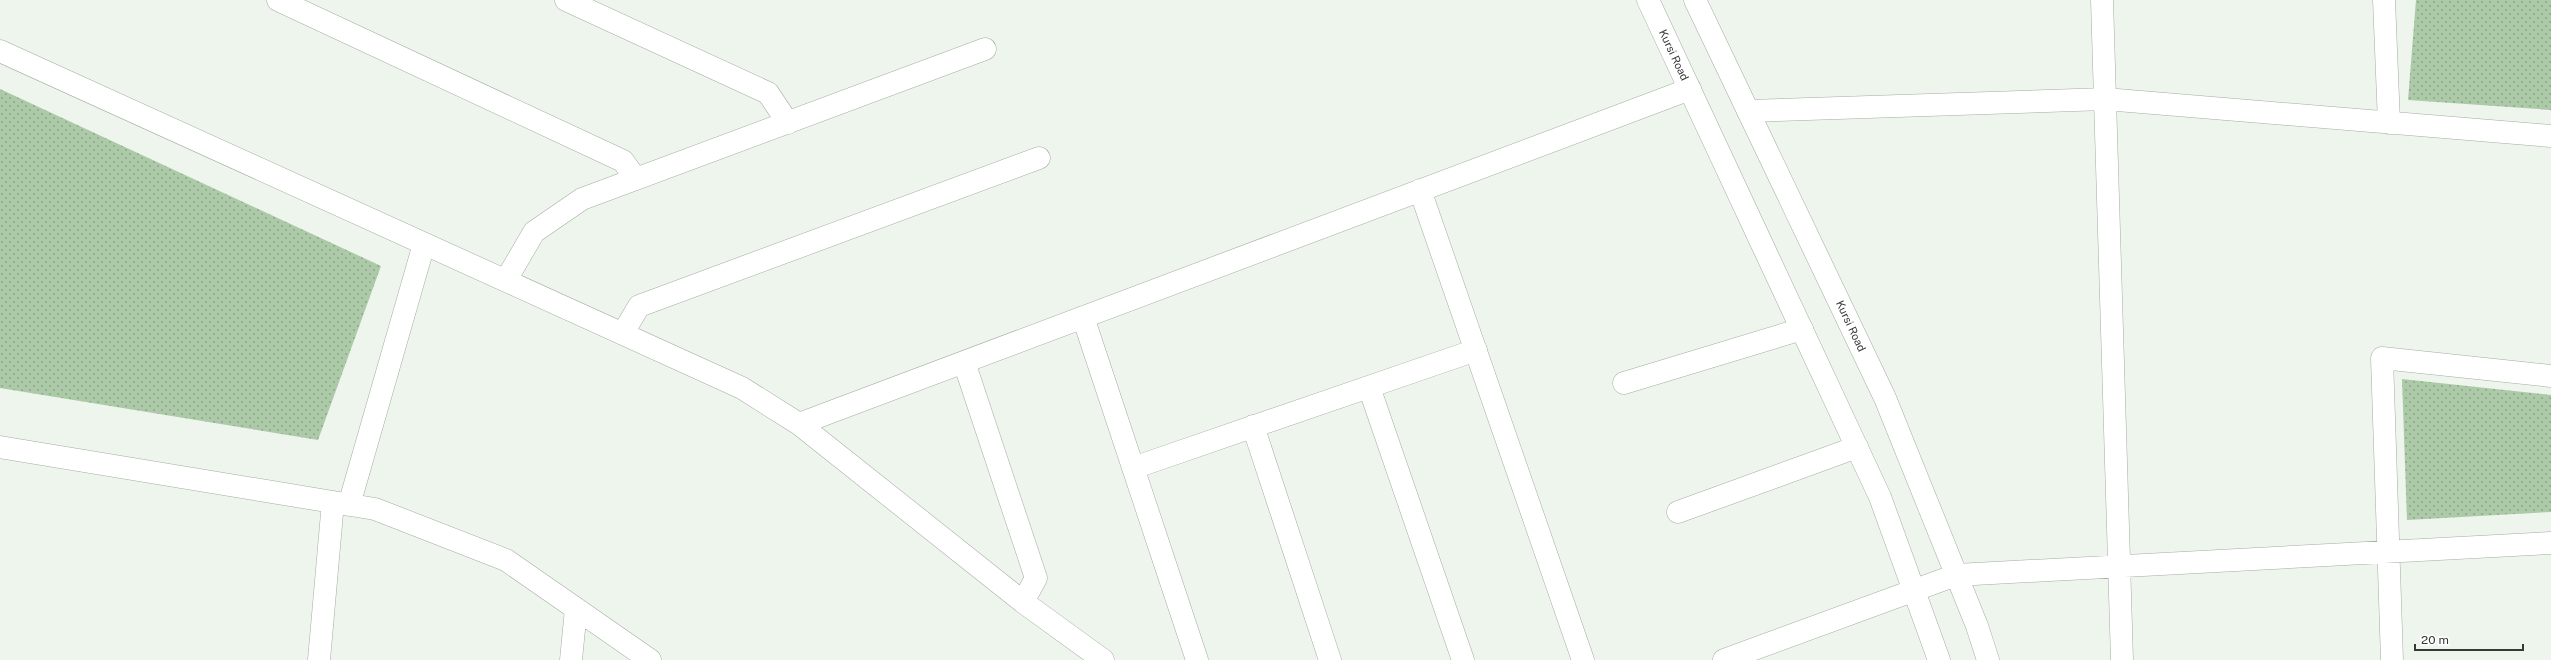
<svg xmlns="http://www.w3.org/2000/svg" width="2551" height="660" font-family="'Public Sans',sans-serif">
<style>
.park{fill:url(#park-dots)}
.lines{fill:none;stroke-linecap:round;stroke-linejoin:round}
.minor-casing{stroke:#a5aca4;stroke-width:23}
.major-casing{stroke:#a5aca4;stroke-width:23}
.minor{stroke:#fff;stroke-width:22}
.major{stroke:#fff;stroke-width:22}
.labels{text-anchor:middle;stroke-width:3;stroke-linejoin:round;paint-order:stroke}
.street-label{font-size:11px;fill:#363936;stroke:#fff}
</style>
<defs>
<pattern id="park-dots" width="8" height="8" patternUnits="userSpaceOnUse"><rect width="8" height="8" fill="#accaa7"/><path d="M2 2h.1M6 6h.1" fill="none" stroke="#8da589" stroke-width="1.8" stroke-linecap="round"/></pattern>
</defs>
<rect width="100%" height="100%" fill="#edf5ec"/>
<path class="park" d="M2416,0H2551V110L2408,100Z
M0,89L381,266L318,440L0,388Z
M2402,379L2551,395V512L2407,520Z"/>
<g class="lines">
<g class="minor-casing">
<path id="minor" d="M278,0L623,161L636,179
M566,0L768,93L788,123
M2102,0L2122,660
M2384,0L2389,123
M0,51L742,388L799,424L1023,602L1103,660
M1748,111L2105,99L2551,136
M1420,190L1583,660
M506,280L534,232L582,199L985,49
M1083,317L1197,660
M623,333L639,306L1039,158
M964,362L1036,578L1023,602
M1624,383L1802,329
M1369,387L1463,660
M799,424L1690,89
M1253,426L1330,660
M0,447L375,509L506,560L650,660
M1133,468L1476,350
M349,505L424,244
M1678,512L1857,447
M319,660L333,502
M571,660L576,609
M1724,660L1956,575L2551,543
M2392,660L2382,358L2551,376"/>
</g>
<g class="major-casing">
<path id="major" d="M1648,0L1880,497L1939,660
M1695,0L1885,398L1977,626L1988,660"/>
</g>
<use href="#minor" class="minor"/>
<use href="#major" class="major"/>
</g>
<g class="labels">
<g class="street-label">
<text transform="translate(1674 55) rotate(65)" y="4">Kursi Road</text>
<text transform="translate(1851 326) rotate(65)" y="4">Kursi Road</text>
</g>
</g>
<path d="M2415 644v6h108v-6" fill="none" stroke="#363936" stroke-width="2"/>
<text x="2421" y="644" font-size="12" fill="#363936" stroke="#ffffff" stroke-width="3" paint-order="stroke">20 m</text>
</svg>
